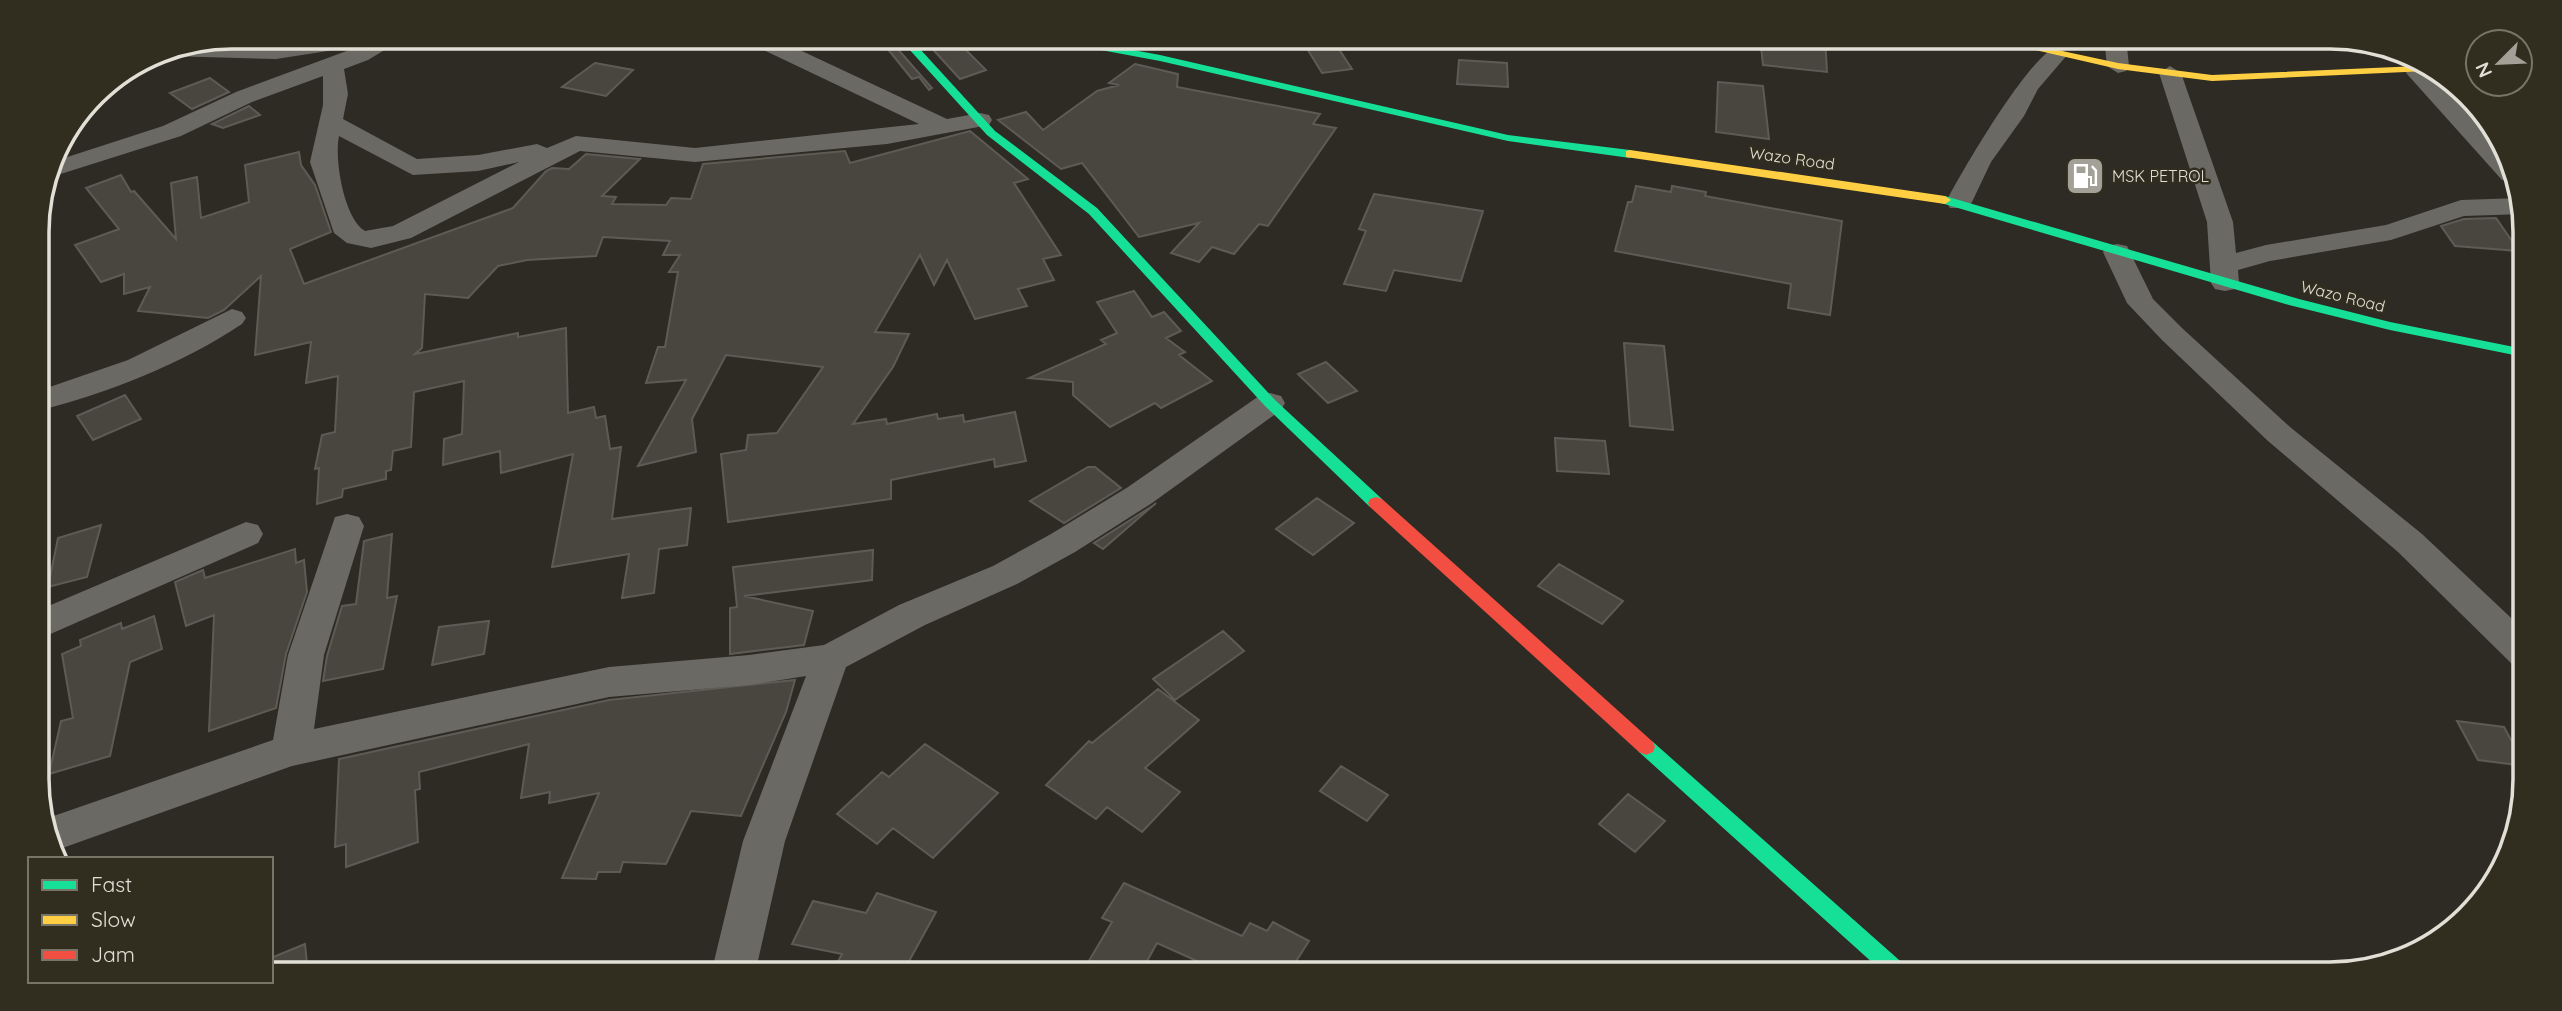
<svg xmlns="http://www.w3.org/2000/svg" width="2562" height="1011" font-family="Quicksand,sans-serif">
<style>
.building{fill:#494640;stroke:#5e5b55;stroke-width:2}
.lines{fill:none;stroke-linecap:round;stroke-linejoin:round}
.street{fill:#6b6963;fill-rule:evenodd}
.fast{fill:#16e098;fill-rule:evenodd}
.slow{fill:#ffcf43;fill-rule:evenodd}
.jam{fill:#f24e42;fill-rule:evenodd}
.labels{text-anchor:middle;stroke-width:5;stroke-linejoin:round;paint-order:stroke}
.far-street-label{font-size:16px;fill:#e2e0d6;stroke:#312e1f}
.far-poi-label{font-size:16px;fill:#e2e0d6;stroke:#312e1f;text-anchor:start}
.rim{fill:none;stroke:#e2e0d6;stroke-width:3.5}
</style>
<rect width="100%" height="100%" fill="#2d2b23"/>
<path class="building" d="M878,37L888,38L932,88L929,90L919,77L912,79Z
M934,37H953L986,70L960,79L927,43Z
M1300,37H1331L1352,69L1322,73Z
M1760,37H1825L1827,72L1763,65Z
M1459,60L1507,63L1508,87L1457,84Z
M595,63L633,70L606,96L562,87Z
M1135,64L1178,74L1177,87L1320,114L1313,124L1336,128L1268,226L1259,224L1234,254L1212,247L1199,262L1171,253L1199,223L1139,237L1082,163L1061,169L998,120L1026,112L1043,130L1097,91L1119,85L1109,83Z
M210,78L229,92L192,109L170,93Z
M1718,82L1763,86L1769,139L1716,132Z
M249,106L260,115L223,128L212,124Z
M970,131L1028,179L1014,183L1061,255L1043,259L1054,280L1018,289L1027,306L975,319L947,260L934,285L920,255L875,332L909,334L893,367L853,424L886,419L887,424L937,414L938,419L963,415L964,422L1015,412L1026,461L995,467L994,459L891,480V499L728,522L721,454L746,450L748,435L777,433L823,367L726,355L692,419L696,452L638,466L686,380L646,383L658,347H665L678,272H669L680,255H663L670,241L603,237L596,256L527,260L498,266L468,298L425,294L422,348L415,354L518,333V337L566,328L568,413L594,407L596,418L605,416L610,449L621,447L612,519L691,508L687,545L659,549L654,593L622,598L629,554L552,567L573,454L501,473L500,451L443,465L444,439L462,434L464,381L414,392L411,447L393,451L391,470L386,471V479L343,489L342,497L317,504L319,468L315,469L322,435L335,432L338,376L306,383L311,342L255,355L261,276L224,310L208,318L138,311L150,287L124,294V274L101,282L75,245L119,229L86,188L121,175L131,192L134,191L176,239L171,183L197,177L201,218L249,202L245,165L299,152L301,165L315,185L331,232L290,249L304,284L513,208L546,171L552,168L569,169L586,154L640,159L602,196L616,197L612,204L666,205L671,198L691,199L703,164L845,151L850,163Z
M1636,186L1671,192L1672,186L1706,192L1705,196L1842,221L1830,315L1788,308L1791,284L1615,251L1628,202H1632Z
M1374,194L1483,211L1461,281L1394,270L1386,291L1344,284L1366,231L1359,229Z
M2496,218L2519,251L2455,246L2441,226L2464,219Z
M1134,291L1152,317L1164,312L1181,331L1166,338L1185,352L1179,355L1212,381L1161,408L1155,403L1110,427L1073,395V382L1029,378L1106,344L1101,340L1117,333L1097,302Z
M1624,343L1664,346L1673,430L1630,426Z
M1326,362L1357,391L1328,403L1298,374Z
M125,395L141,419L93,440L77,416Z
M1555,438L1605,441L1609,474L1557,471Z
M1088,467H1095L1121,488L1064,523L1030,501Z
M1317,498L1354,523L1313,555L1276,529Z
M1156,503L1103,549L1094,543L1154,505Z
M101,525L87,577L48,587L58,538Z
M392,534L387,598L397,596L383,669L323,681L327,656L342,606L356,604L364,541Z
M295,549L296,563L304,560L307,592L286,654L276,708L209,731L214,615L186,626L175,582L203,570L205,578Z
M873,550L872,580L744,596L813,611L804,645L730,654V608L737,607L733,567Z
M1559,564L1623,601L1602,624L1538,586Z
M154,616L162,649L130,662L110,756L49,774L61,721L73,718L62,654L81,646L80,640L121,623L122,629Z
M489,621L484,654L432,665L439,627Z
M1223,631L1244,651L1175,700L1153,679Z
M795,680L786,712L741,816L691,811L666,864L623,862L620,872H598L596,879L562,878L599,793L549,803L550,792L521,798L529,744L419,772L420,789L415,790L418,842L346,867V844L335,847L339,759L609,700Z
M1158,689L1199,720L1145,768L1180,792L1142,832L1107,807L1096,819L1046,785L1089,741L1092,743Z
M2457,721L2504,727L2525,766L2478,760Z
M925,744L998,793L933,858L893,828L877,844L837,814L882,772L889,777Z
M1341,766L1388,795L1367,821L1320,791Z
M1628,794L1665,821L1635,852L1599,824Z
M1124,883L1242,936L1250,923L1267,931L1273,922L1309,941L1288,974H1226L1157,943L1140,974H1108L1087,964L1112,922L1102,918Z
M877,893L936,912L902,974H831L842,954L792,944L813,901L866,913Z
M305,944L308,974H271V958Z"/>
<g class="lines">
<path class="street" d="M334,37H406L368,60L344,69L348,94L343,119L417,159L478,155L537,144L547,148L576,136L695,148L919,124L747,42L744,37H772L947,119L980,113L989,115L992,120L989,125L887,144L695,162L580,151L411,238L371,248L347,243L334,233L310,162L323,105V76L252,102L181,136L48,178L52,162L163,126L236,92L360,46L276,59L168,56L158,51L199,43L276,45ZM339,136L413,175L478,171L519,162L393,226L365,231C344,219 334,159 339,136Z
M2104,37H2126L2129,66L2126,71L2118,73L2107,66Z
M2057,47L2068,54L2038,89L2024,116L1991,162L1972,202L1968,208H1950L1946,202C1961,173 2030,54 2057,47Z
M2414,62L2435,77L2499,147L2514,182L2502,180L2407,74L2404,69Z
M2170,66L2181,73L2233,222L2236,253L2266,245L2386,225L2461,200L2520,198L2524,214L2464,216L2391,240L2270,261L2238,270L2239,283L2235,289L2225,291L2215,289L2211,283L2207,222L2159,73Z
M2117,244L2127,246L2153,299L2182,328L2290,427L2422,534L2525,631V668L2512,664L2398,552L2268,441L2162,340L2127,303L2103,252L2107,246Z
M232,309L242,312L246,318L242,324C180,365 110,392 38,411V391L128,360Z
M1270,393L1281,396L1285,403L1281,410L1152,503L1075,552L1017,584L925,625L846,667L785,841L755,974H711L743,841L806,676L749,685L609,697L292,766L57,850L42,820L273,740L288,655L335,517L347,514L359,517L364,526L324,655L314,729L609,667L749,655L824,645L899,605L993,566L1051,534L1128,487L1259,396Z
M246,522L258,525L263,534L258,543L39,639V610Z"/>
<path class="fast" d="M898,37H909L995,131L1097,208L1275,400L1382,499L1384,503L1382,507H1370L1265,406L1089,214L987,135Z
M1042,37H1063L1160,55L1508,135L1630,150L1636,154L1630,158L1508,141L1160,61L1047,40Z
M1945,196L2299,299L2390,322L2524,349V357L2390,330L2289,305L1941,203L1939,200Z
M1646,739L1653,742L1907,967L1910,974H1885L1639,752L1637,747L1639,742Z"/>
<path class="slow" d="M1978,37H1997L2118,63L2212,75L2419,66L2427,71L2212,81L2118,69Z
M1630,150L1945,196L1951,200L1945,204L1626,157V151Z"/>
<path class="jam" d="M1376,497L1382,499L1653,742L1655,747L1653,752L1646,755L1639,752L1370,507L1368,503L1370,499Z"/>
</g>
<defs>
<g id="fuel-square" transform="scale(2.0125)"><rect x="-9" y="-9" width="18" height="18" rx="4" fill="#a3a197" stroke="#312e1f"/><path d="M-5.5-6h7V0h2V4h1.3V-2.5L3-4.5l.8-.8L6-3V5H2.5V1h-1V6h-7ZM-4.2-4.7v3.2H.2V-4.7Z" fill="#fff"/></g>
</defs>
<g fill-rule="evenodd">
<use href="#fuel-square" x="2085" y="176"/>
</g>
<g class="labels">
<g class="far-street-label">
<text transform="translate(1792 158) rotate(8)" y="6">Wazo Road</text>
<text transform="translate(2343 296) rotate(14)" y="6">Wazo Road</text>
</g>
<g class="far-poi-label">
<text x="2112" y="182">MSK PETROL</text>
</g>
</g>
<path d="M0 0H2562V1011H0ZM232 49H2330A183 183 0 0 1 2513 232V779A183 183 0 0 1 2330 962H232A183 183 0 0 1 49 779V232A183 183 0 0 1 232 49Z" fill="#312e1f" fill-rule="evenodd"/>
<path class="rim" d="M232 49H2330A183 183 0 0 1 2513 232V779A183 183 0 0 1 2330 962H232A183 183 0 0 1 49 779V232A183 183 0 0 1 232 49Z"/>
<rect x="28" y="857" width="245" height="126" fill="#312e1f" stroke="#787568" stroke-width="2"/>
<rect x="42" y="880" width="35" height="10" fill="#16e098" stroke="#787568" stroke-width="2"/>
<text x="91" y="892" font-size="21" fill="#e2e0d6">Fast</text>
<rect x="42" y="915" width="35" height="10" fill="#ffcf43" stroke="#787568" stroke-width="2"/>
<text x="91" y="927" font-size="21" fill="#e2e0d6">Slow</text>
<rect x="42" y="950" width="35" height="10" fill="#f24e42" stroke="#787568" stroke-width="2"/>
<text x="91" y="962" font-size="21" fill="#e2e0d6">Jam</text>
<g transform="translate(2499 63) rotate(246)"><circle r="33" fill="#312e1f" stroke="#787568" stroke-width="2"/>
<path d="M0-5L12 26L0 18L-12 26Z" fill="#a3a197"/>
<text y="-10" font-size="19" font-weight="bold" text-anchor="middle" fill="#e2e0d6">N</text>
</g>
</svg>
